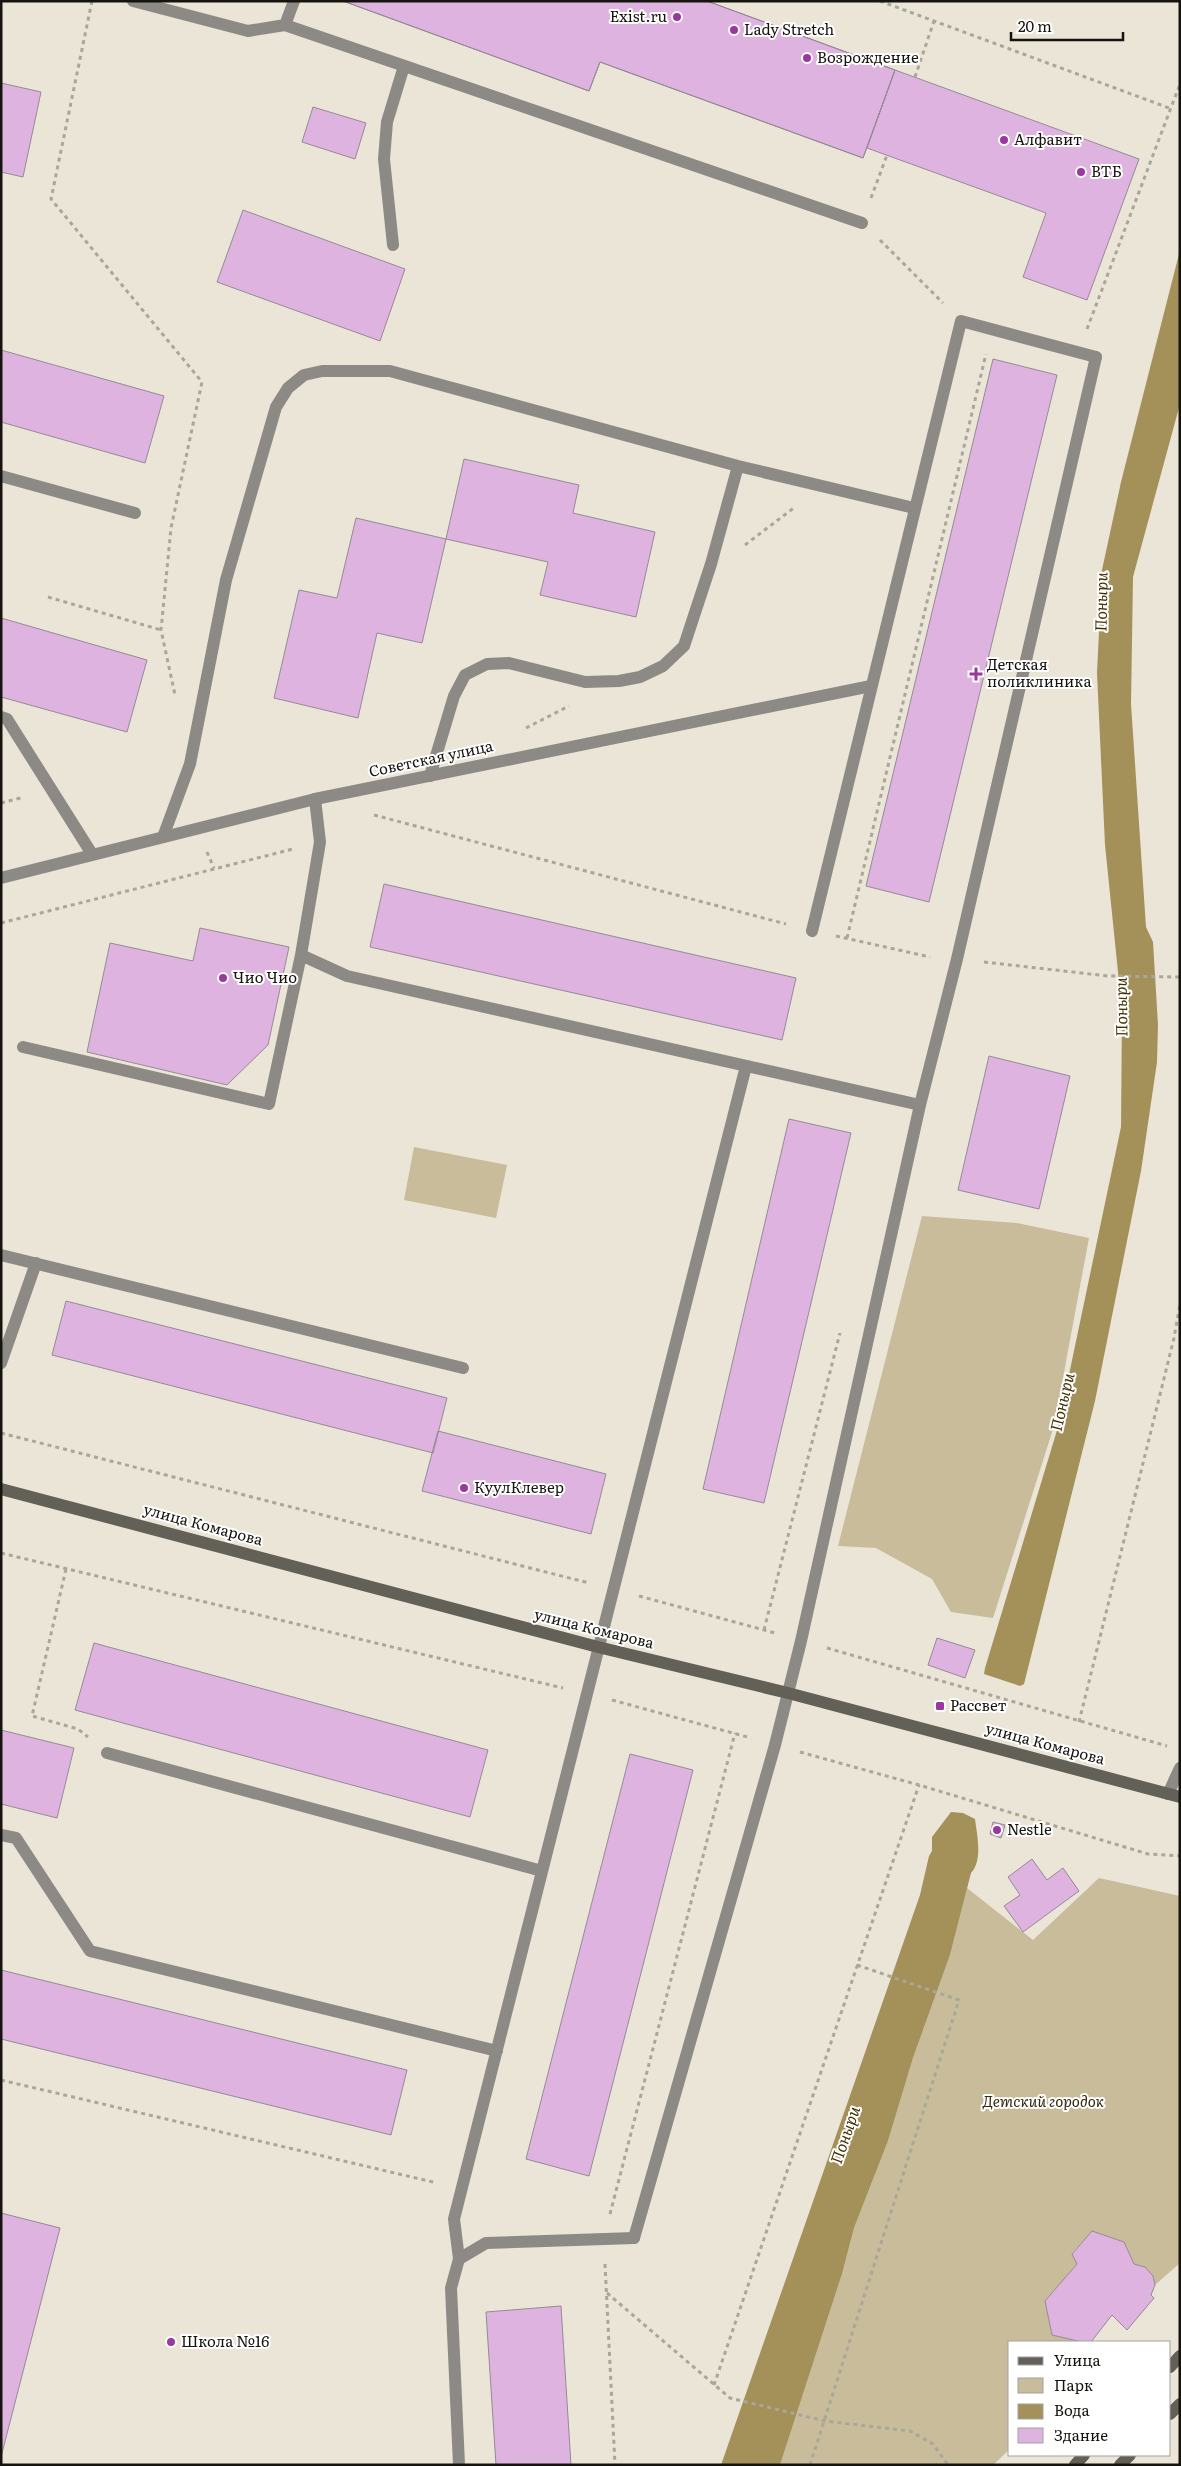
<svg xmlns="http://www.w3.org/2000/svg" width="1181" height="2466" font-family="Literata,serif">
<style>
.green{fill:#c8bc9b}
.water{fill:#a49059}
.building{fill:#deb3e0;stroke:#958a95}
.lines{fill:none;stroke-linecap:round;stroke-linejoin:round}
.path{stroke:#aaa69a;stroke-width:3;stroke-dasharray:4 4;stroke-linecap:butt}
.service{stroke:#8d8a85;stroke-width:12}
.minor{stroke:#8d8a85;stroke-width:12}
.secondary{stroke:#636057;stroke-width:12}
.poi-dot{fill:#99389f;stroke:#fff;stroke-width:2}
.labels{text-anchor:middle;stroke-width:4;stroke-linejoin:round;paint-order:stroke}
.poi-label{font-size:15px;fill:#16140f;stroke:#fff;text-anchor:start}
.street-label{font-size:15px;fill:#16140f;stroke:#fff}
.park-label{font-size:15px;font-style:italic;fill:#342a10;stroke:#fff}
.water-label{font-size:16px;font-style:italic;fill:#433405;stroke:#fff}
</style>
<rect width="100%" height="100%" fill="#eae5d7"/>
<path class="green" d="M414,1147L507,1165L496,1218L404,1200Z
M922,1216L1017,1223L1089,1238L1054,1426L993,1618L951,1612L932,1579L876,1548L838,1546Z
M1099,1878L1180,1896V2263L1155,2285C1152,2272 1146,2268 1134,2264L1124,2242L1092,2231L1072,2253L1077,2264L1045,2301L1052,2335L1082,2342H1010V2449L993,2465H780L842,2274L854,2228L888,2141L913,2058L950,1955L967,1888L1033,1940Z"/>
<path class="water" d="M1180,250V404L1133,577L1131,704L1146,927L1153,942L1158,1025L1157,1062L1141,1171L1095,1401L1024,1684L1020,1686L984,1674L985,1668L1058,1427L1121,1127L1122,1011L1105,845L1097,673L1102,570L1121,482Z
M951,1812L963,1813L975,1819C977,1835 983,1860 971,1873L950,1955L913,2058L888,2141L854,2228L842,2274L780,2465H721L920,1895L929,1856L932,1851V1837Z"/>
<path class="building" d="M343,1H707L895,70L863,158L600,62L589,91Z
M343,1H707L895,70L863,158L600,62L589,91Z
M895,70L1139,159L1087,300L1023,277L1046,213L867,148Z
M1,83L41,92L23,177L1,172Z
M313,107L366,123L355,159L302,142Z
M243,210L405,269L380,341L217,282Z
M1,350L164,396L145,463L1,422Z
M993,359L1057,375L929,902L866,886Z
M464,459L579,485L573,513L655,532L636,617L540,595L548,562L446,539Z
M356,518L446,539L422,643L377,633L358,718L274,698L299,590L337,598Z
M1,618L147,660L127,732L1,697Z
M384,884L796,978L782,1040L370,947Z
M200,928L289,947L268,1045L227,1085L87,1052L110,943L193,961Z
M989,1056L1070,1076L1039,1209L958,1190Z
M789,1119L851,1133L764,1503L703,1489Z
M66,1301L447,1398L433,1453L52,1355Z
M438,1431L606,1474L591,1534L422,1491Z
M937,1638L975,1650L965,1678L928,1665Z
M94,1643L488,1750L470,1817L75,1710Z
M1,1730L74,1748L57,1818L1,1804Z
M630,1754L693,1770L589,2176L526,2159Z
M993,1822L1005,1825L1001,1838L990,1834Z
M1032,1859L1047,1880L1063,1868L1079,1891L1023,1932L1004,1906L1020,1895L1008,1877Z
M1,1970L407,2070L391,2135L1,2039Z
M1,2213L60,2228L1,2457Z
M1092,2231L1124,2242L1134,2264L1145,2267L1153,2276L1155,2285L1151,2295L1154,2298L1127,2330L1112,2315L1091,2342H1082L1052,2335L1045,2301L1077,2264L1072,2254Z
M561,2306L571,2465H496L486,2312Z"/>
<g class="lines">
<path class="path" d="M92,1L51,199L202,382L171,528L161,630L175,695
M880,1L1169,108
M915,77L934,21
M871,198L887,155
M880,240L943,303
M1087,329L1180,84
M745,545L795,507
M48,597L161,630
M526,728L569,706
M1,803L24,797
M374,815L786,924
M207,852L214,868
M1,923L293,849
M836,936L930,957
M847,938L986,354
M984,962L1108,976L1180,977
M1,1433L589,1583
M1,1553L563,1688
M66,1569L32,1716L78,1729L88,1737
M639,1596L775,1633
M764,1630L840,1333
M827,1648L1167,1746
M612,1700L751,1738
M1079,1722L1174,1338L1180,1304
M800,1752L919,1785L1148,1854L1180,1856
M1,2080L437,2183
M610,2214L735,1733
M605,2264L615,2465
M607,2293L730,2398L825,2421L910,2431L933,2444L948,2465
M714,2385L919,1785
M810,2465L959,2000L857,1965"/>
<path class="service" d="M133,1L248,31L285,25
M294,1L285,25L862,223
M393,245L384,159L387,122L404,66
M1,476L135,513
M1,717L7,719L92,854
M430,776L454,696L465,675L487,664L509,663L585,682L619,681L640,677L663,666L684,646L711,564L738,466
M163,837L190,764L226,580L276,407L288,388L304,375L322,371H390L738,466L914,508
M812,931L961,321L1096,357
M301,955L347,976L920,1105
M23,1047L269,1104L301,955L320,842L315,799
M1,1255L463,1368
M1,1363L36,1263
M107,1753L542,1871
M1168,1794L1180,1768
M1,1835L16,1838L90,1951L497,2051
M459,2259L454,2219L746,1066
M459,2465L451,2288L459,2259L486,2243L634,2238"/>
<path class="minor" d="M1,878L315,799L871,686
M634,2238L775,1745L801,1641L920,1105L957,959L1096,357"/>
<path class="secondary" d="M1,1489L598,1647L788,1693L1180,1797
M1170,2367L1180,2356
M1170,2414L1180,2404
M1075,2465L1084,2455
M1120,2465L1130,2455"/>
</g>
<g class="poi-dot">
<circle cx="677" cy="17" r="5"/>
<circle cx="734" cy="30" r="5"/>
<circle cx="807" cy="58" r="5"/>
<circle cx="1004" cy="140" r="5"/>
<circle cx="1081" cy="172" r="5"/>
<path d="M973.5 666.5h5v5h5v5h-5v5h-5v-5h-5v-5h5z"/>
<circle cx="223" cy="978" r="5"/>
<circle cx="464" cy="1488" r="5"/>
<rect x="935" y="1701" width="10" height="10" rx="2.5"/>
<circle cx="997" cy="1830" r="5"/>
<circle cx="171" cy="2342" r="5"/>
</g>
<g class="labels">
<g class="poi-label">
<text x="667" y="22" text-anchor="end">Exist.ru</text>
<text x="744" y="35">Lady Stretch</text>
<text x="817" y="63">Возрождение</text>
<text x="1014" y="145">Алфавит</text>
<text x="1091" y="177">ВТБ</text>
<text x="987" y="670">Детская<tspan x="987" dy="17">поликлиника</tspan></text>
<text x="233" y="983">Чио Чио</text>
<text x="474" y="1493">КуулКлевер</text>
<text x="950" y="1711">Рассвет</text>
<text x="1007" y="1835">Nestle</text>
<text x="181" y="2347">Школа №16</text>
</g>
<g class="street-label">
<text transform="translate(431 759) rotate(-12)" y="5">Советская улица</text>
<text transform="translate(203 1525) rotate(15)" y="5">улица Комарова</text>
<text transform="translate(594 1629) rotate(14)" y="5">улица Комарова</text>
<text transform="translate(1045 1744) rotate(15)" y="5">улица Комарова</text>
</g>
<g class="park-label">
<text x="1043" y="2107">Детский городок</text>
</g>
<g class="water-label">
<text transform="translate(1101 602) rotate(-89)" y="6">Поныри</text>
<text transform="translate(1121 1007) rotate(-91)" y="6">Поныри</text>
<text transform="translate(1062 1402) rotate(-77)" y="6">Поныри</text>
<text transform="translate(845 2135) rotate(-71)" y="6">Поныри</text>
</g>
</g>
<rect width="1181" height="2466" fill="none" stroke="#16140f" stroke-width="5"/>
<rect x="1008" y="2341" width="162" height="115" fill="#ffffff" stroke="#a2a19f"/>
<rect x="1018" y="2357" width="25" height="8" fill="#636057" stroke="#a2a19f"/>
<text x="1054" y="2366" font-size="15" fill="#16140f">Улица</text>
<rect x="1018" y="2378" width="25" height="15" fill="#c8bc9b" stroke="#a2a19f"/>
<text x="1054" y="2391" font-size="15" fill="#16140f">Парк</text>
<rect x="1018" y="2404" width="25" height="15" fill="#a49059" stroke="#a2a19f"/>
<text x="1054" y="2416" font-size="15" fill="#16140f">Вода</text>
<rect x="1018" y="2428" width="25" height="15" fill="#deb3e0" stroke="#a2a19f"/>
<text x="1054" y="2441" font-size="15" fill="#16140f">Здание</text>
<path d="M1011 32v8h112v-8" fill="none" stroke="#16140f" stroke-width="2.5"/>
<text x="1018" y="32" font-size="15" fill="#16140f" stroke="#ffffff" stroke-width="4" paint-order="stroke">20 m</text>
</svg>
